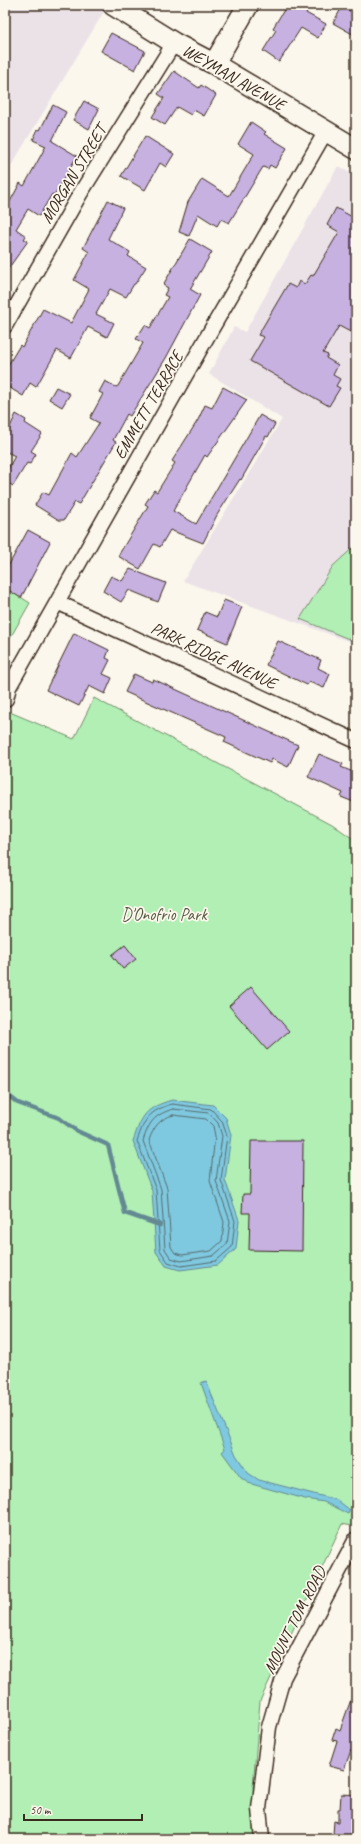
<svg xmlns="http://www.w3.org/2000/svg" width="361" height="1844" font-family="Caveat,sans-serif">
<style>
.built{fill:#ebe2e8}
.green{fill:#b1efb5;stroke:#768c6a}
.water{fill:#7fc9e0;stroke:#648992}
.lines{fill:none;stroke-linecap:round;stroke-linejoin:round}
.shore{stroke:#566a6c;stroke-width:1}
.stream{stroke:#648992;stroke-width:4.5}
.building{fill:#c7b1e0;stroke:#3b2a1e}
.street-casing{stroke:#3b2a1e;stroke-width:17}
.secondary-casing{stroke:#3b2a1e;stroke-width:23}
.street{stroke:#fbf7ec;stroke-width:14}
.secondary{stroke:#fbf7ec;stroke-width:20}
.labels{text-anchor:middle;stroke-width:3.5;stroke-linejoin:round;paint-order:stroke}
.street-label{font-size:17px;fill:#3b2a1e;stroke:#fbf7ec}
.park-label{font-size:17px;fill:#585b44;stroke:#fbf7ec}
</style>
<rect width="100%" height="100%" fill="#fbf7ec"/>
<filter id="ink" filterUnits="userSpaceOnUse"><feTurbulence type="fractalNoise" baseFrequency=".025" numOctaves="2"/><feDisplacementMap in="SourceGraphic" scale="8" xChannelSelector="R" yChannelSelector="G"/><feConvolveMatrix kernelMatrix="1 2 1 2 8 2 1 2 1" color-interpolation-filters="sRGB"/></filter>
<g filter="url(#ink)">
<path class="built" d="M5,5H108L5,176Z
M338,166L356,176V644L183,581L282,419L209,374L234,327L245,332Z"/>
<path class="green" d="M356,545V642L300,619L333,566Z
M5,587L30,603L5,647Z
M94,698L332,824L356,841V1527L342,1524L260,1701L253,1787L257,1839H5V710L74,739Z"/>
<path class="water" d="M172,1100L213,1105L226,1118L231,1135L225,1180L239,1220L236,1249L218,1265L180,1270L166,1266L156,1252L152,1191L133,1141C142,1115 145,1108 172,1100Z
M206,1381L236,1455L248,1473L259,1480L337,1500L350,1510L348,1514L324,1502L305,1499L248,1483L241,1478L222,1452L225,1449L201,1383Z"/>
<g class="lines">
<path class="shore" d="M172,1104L211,1109L222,1121L227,1136L221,1180L235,1221L232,1247L216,1261L181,1266L168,1262L160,1250L156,1190L137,1141C145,1118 149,1111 172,1104Z
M173,1109L209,1113L218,1123L222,1136L216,1181L230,1221L227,1244L213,1256L181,1261L171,1258L165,1249L161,1189L143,1141C149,1122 154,1115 173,1109Z
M173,1115L206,1119L213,1126L215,1136L210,1181L224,1222L222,1241L211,1251L182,1255L175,1253L171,1247L167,1188L149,1140C154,1127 159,1119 173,1115Z"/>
<path class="stream" d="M5,1093L18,1103L59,1118L77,1131L108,1145L125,1213L160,1225"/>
</g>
<path class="building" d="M287,5H311L306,13L326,24L318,38L301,28L279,62L263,51L276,30L273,28Z
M342,7L356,14V36L333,23Z
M111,33L145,51L135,70L101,51Z
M174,71L199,88L201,85L216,95L204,116L194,110L191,115L177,107L165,125L152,117L164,98L158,94Z
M84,101L99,109L89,129L73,120Z
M53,105L66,112L52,141L77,156L54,195L52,194L39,216L28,209L16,229L26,236L24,239L28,241L5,273V211L20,183L24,186L46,146L33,140L38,129L40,130Z
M251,122L266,132L264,134L287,148L275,168L270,165L268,169L263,167L229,223L221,219L217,226L198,214L189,236L179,232L188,202L202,179L229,196L254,154L238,144Z
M145,136L174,154L166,167L160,163L145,190L121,176Z
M108,200L123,208L108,239L130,252L128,256L146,267L135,284H134L126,297L110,289L96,314L114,323L107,337L88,327L71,358L57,350L36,387L30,383L23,396L5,385V370L20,345L22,347L43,309L71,323L89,289L74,280L89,252L83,248Z
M336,208L356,219V335L339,326L323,353L328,355L326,358L338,365L333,375L340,379L336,386L340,388L329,406L250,361L264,337L258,335L288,284L296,288L299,281L305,284L311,275L313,276L339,232L327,225Z
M190,239L212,252L190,289L200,295L166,358L130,416L127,414L113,440L116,442L79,504L75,502L64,520H59L35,505L43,492L49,495L72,453L77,457L99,423L90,418L103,394L99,392L105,381L116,387L118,386L143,343L136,339L145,325L150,328L168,297L164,295L168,288L163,285Z
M56,387L70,394L62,407L49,399Z
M223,387L247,400L207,457L205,455L173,511L196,524L260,415L275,424L268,437L266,436L241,480L240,479L217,515L203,543L170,530L160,547L154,544L140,569L118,556L148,506L145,504L154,490L157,492L175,463L172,461L198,420L205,405L212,408Z
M16,414L26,420L25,423L42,434L31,451L36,454L30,464L27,463L13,486L5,481V474L15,456L5,451V438Z
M28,530L50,542L21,598L5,588V572Z
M130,569L166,583L158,602L129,590L121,602L103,591L111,576L122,581Z
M224,600L242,607L227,643L197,630L205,612L217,617Z
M74,633L109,650L106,658L110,660L103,674L112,678L105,694L89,686L79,706L46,690Z
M278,641L321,660L318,668L330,674L324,688L309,682L307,685L266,665Z
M134,674L152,682L153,679L298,745L288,767L272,759L270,763L224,742L226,737L125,692Z
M319,754L343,764L341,767L353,772L356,764V803L341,797L343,793L308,777Z
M125,945L136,959L123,969L112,955Z
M251,987L289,1031L267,1050L229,1006Z
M251,1141H303L302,1251L249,1250L250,1213H242L243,1194H250Z
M353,1694L356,1695V1752L351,1750L344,1770L329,1766L337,1741L332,1740L336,1728L340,1730Z
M341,1794L356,1795V1834H354L353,1839H338V1835L333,1834L334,1821L338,1822V1809H340Z"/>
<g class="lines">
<g class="street-casing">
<path id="street" d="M5,326L80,194L174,43
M57,602L356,741
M6,699L9,687L211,330L326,131
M262,1839L259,1809L269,1727L283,1678L356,1539"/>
</g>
<g class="secondary-casing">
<path id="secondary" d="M113,5L174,43L214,64L356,149
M214,64L248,5"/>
</g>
<use href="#street" class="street"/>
<use href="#secondary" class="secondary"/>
</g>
</g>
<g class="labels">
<g class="street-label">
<text transform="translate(234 77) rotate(30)" y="6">WEYMAN AVENUE</text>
<text transform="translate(73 174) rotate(-59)" y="6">MORGAN STREET</text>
<text transform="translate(148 405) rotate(-60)" y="6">EMMETT TERRACE</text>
<text transform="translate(214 655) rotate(25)" y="6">PARK RIDGE AVENUE</text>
<text transform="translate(294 1620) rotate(-63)" y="6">MOUNT TOM ROAD</text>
</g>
<g class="park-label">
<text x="164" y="920">D'Onofrio Park</text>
</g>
</g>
<rect width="361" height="1844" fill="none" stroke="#fbf7ec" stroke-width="20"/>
<rect x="10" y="10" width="341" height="1824" fill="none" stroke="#3b2a1e" stroke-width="1.5" filter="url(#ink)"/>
<path d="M24 1814v6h118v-6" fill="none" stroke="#3b2a1e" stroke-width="2"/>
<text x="30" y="1814" font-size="12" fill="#3b2a1e" stroke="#fbf7ec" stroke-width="3" paint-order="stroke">50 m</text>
</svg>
